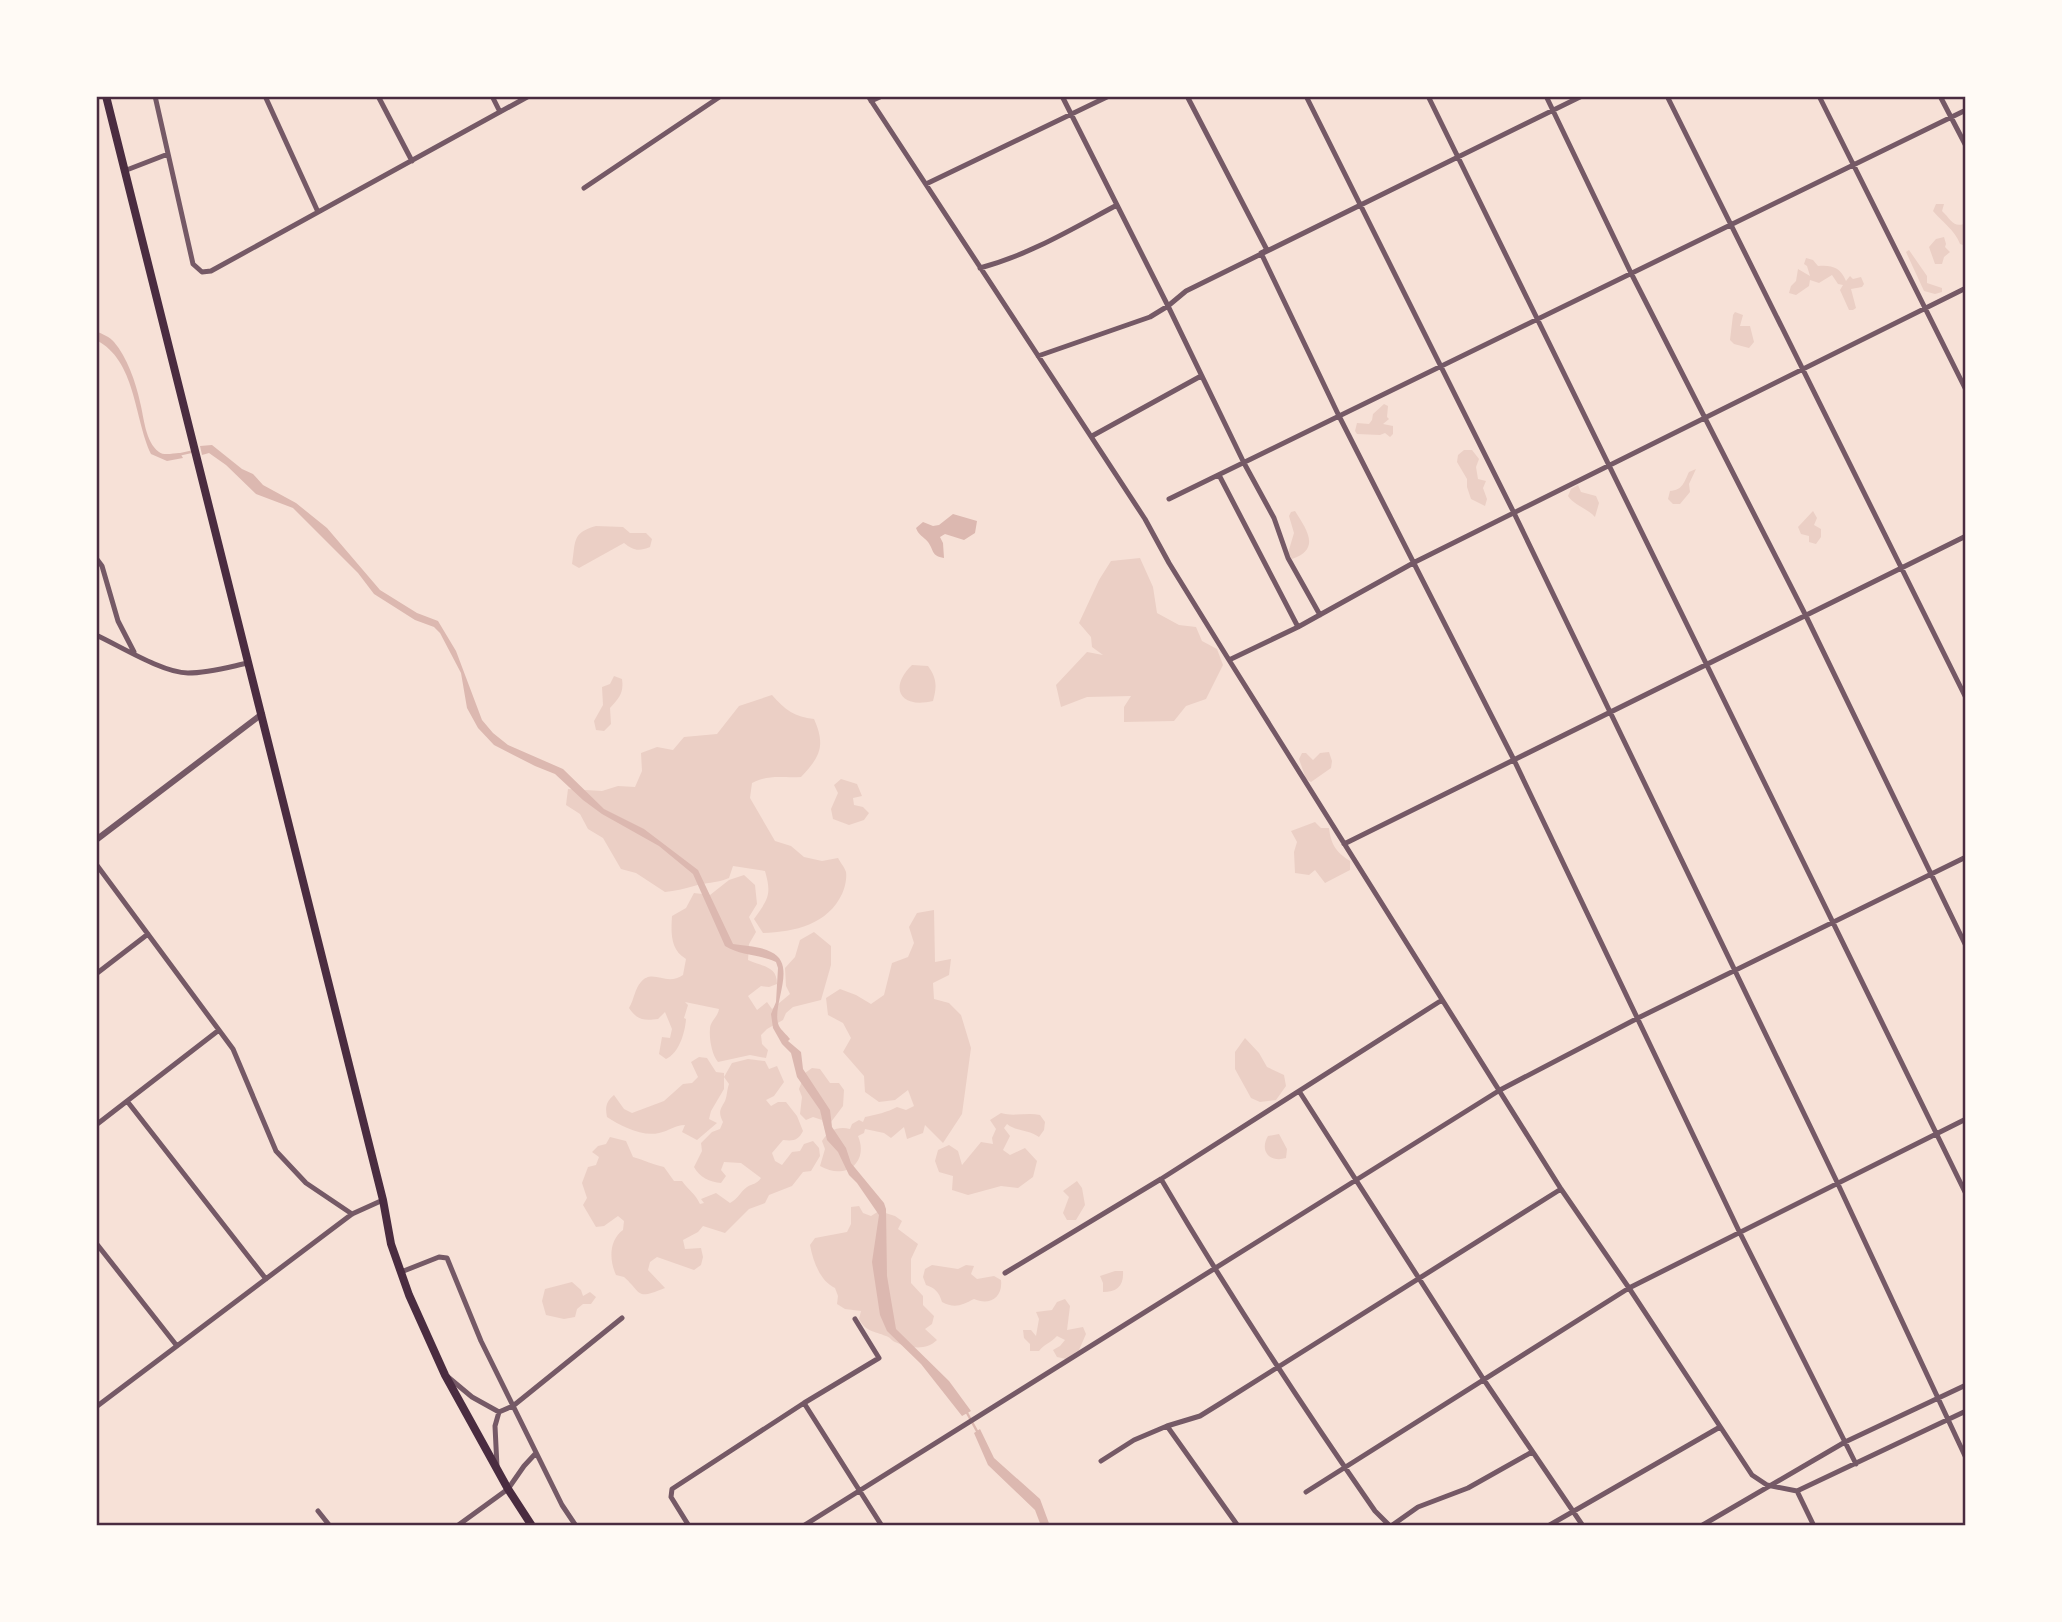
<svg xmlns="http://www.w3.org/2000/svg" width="2062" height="1622" font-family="Roboto,sans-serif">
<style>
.green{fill:#ebcfc5}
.water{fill:#dcb8b0}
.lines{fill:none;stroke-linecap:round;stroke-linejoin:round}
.stream{stroke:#dcb8b0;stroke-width:2.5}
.minor{stroke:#755966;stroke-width:5}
.tertiary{stroke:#755966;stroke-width:6}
.trunk{stroke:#4a2c40;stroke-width:8}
.neatline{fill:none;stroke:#4a2c40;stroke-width:2.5}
</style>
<rect width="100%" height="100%" fill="#f7e1d7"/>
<path class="green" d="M1936,204H1944L1942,211C1951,219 1953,229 1966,223V246L1960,244C1955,230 1942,222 1933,211Z
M1944,237L1946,244L1945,247L1950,252L1944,257L1942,264H1935L1929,247L1936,239Z
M1909,250L1927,276V283L1942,288V292L1935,294L1924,291L1906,252Z
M1806,258L1813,260L1818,266C1832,265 1840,267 1846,281L1850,276L1853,279L1861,277L1864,284L1862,287L1851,289L1856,308L1853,310H1849L1840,290L1843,285L1838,284L1832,275L1819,283L1810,280L1809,286L1796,295L1789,293L1791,286L1796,281L1798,269L1810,276L1807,266L1804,264Z
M1735,312L1743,315L1740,326H1750L1754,342L1749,348L1734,344L1730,340L1733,315Z
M1384,404L1388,406L1387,417L1389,419L1383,424L1393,426V434L1390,437L1385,433L1380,435L1357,434L1355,431L1357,423L1369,424L1372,420L1373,414Z
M1464,450H1472L1479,459L1476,467L1478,479L1486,481L1483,488L1487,499L1485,506L1471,499L1467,487V479L1457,462L1458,455Z
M1696,469L1689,484L1690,492L1680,504H1673L1668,499L1670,491C1683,490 1684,482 1689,472Z
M1578,485L1581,492L1596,496L1599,503L1595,517C1587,508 1575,506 1568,496L1571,489Z
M1295,511C1307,530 1321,549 1292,559L1288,553L1294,533L1289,516L1291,512Z
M1813,511L1817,518L1814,525L1821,529V537L1816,544L1809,542V536L1801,534L1798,527Z
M596,526L623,527L630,533H646L652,539L650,547C638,552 633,550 624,543L579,568L572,564C576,542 571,533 596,526Z
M1140,558L1153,587L1157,613L1179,625L1196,627L1202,641L1217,649L1223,665L1206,699L1186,706L1174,721L1124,722V707L1131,696L1087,697L1061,707L1056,685L1087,652L1103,655L1092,647L1091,637L1079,623L1099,580L1111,561Z
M912,665L928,666C937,678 937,687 933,701C899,709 889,687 912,665Z
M614,676L622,679C624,693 619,698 610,708L611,724L604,731L596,730L594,721L603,705L602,687L610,684Z
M772,695C785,710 795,717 814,719C826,746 820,757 801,777C781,778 770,774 752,783L750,798L775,841L791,846L804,857L822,861L838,858C840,862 845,868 846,872C847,878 845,888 842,894C828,924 795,932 763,933L754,919C768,899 772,895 765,871L733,866L729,878C714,884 707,882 694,886C684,889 675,891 665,892L636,873L621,869L603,838L588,829L580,814L566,805L568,789L602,791L618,786L635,787L642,771L641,753L657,747L673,750L684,737L717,734L739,706Z
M1329,752L1332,761L1331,768L1311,782L1306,779L1299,759L1302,753H1306L1313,760L1320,753Z
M841,779L857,784L862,796L853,798L854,805L863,807L869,813L864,820L849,825L833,819L831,809L838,793L834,785Z
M1315,822L1321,828H1329C1331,845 1336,852 1350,861V870L1325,883L1315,870L1309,875L1295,873L1294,852L1297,842L1291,831Z
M744,875L755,885L757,904L749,917L756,932L749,944L748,960C762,967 777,965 777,984L769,987L761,986L748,996L757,1010L767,1002L772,1009L790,994L786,986L785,968L795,957L800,940L814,932L831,946V965L821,1000L793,1007L786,1013L783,1020L767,1029L761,1035L762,1044L768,1050L766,1058L750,1055L718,1062C712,1055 709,1039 710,1029C710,1021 718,1017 719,1009L685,1002L688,1005L684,1018L686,1019C685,1033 679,1053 666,1059L659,1054L662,1037L670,1038L672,1029L665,1012L658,1019C644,1021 637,1020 629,1008C634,1000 635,988 641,982C653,968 666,987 683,975L686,959C670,950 671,932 672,916L686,908L694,893L710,895L729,880Z
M934,910L935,962L951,959L949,975L933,983L934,999L949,1003L961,1015L971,1048L962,1114L943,1143L925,1125L923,1133L907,1139L904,1127L891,1138L884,1133L865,1129L864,1133L858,1136C869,1162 846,1181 820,1166L825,1149L822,1141C829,1130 838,1126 850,1129L852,1124L859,1120L863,1122L865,1117C875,1115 888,1112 897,1107L906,1110L914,1106L908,1090L895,1100L879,1102L865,1092L864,1076L843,1052L851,1038L843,1023L828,1015L826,998L840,989L856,995L871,1004L884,995L892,963L908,957L914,943L909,927L917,913Z
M1245,1038L1259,1053L1267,1067L1284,1075L1286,1086L1276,1100L1260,1102L1251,1098L1235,1069V1052Z
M699,1057L707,1058L716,1072L724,1073V1077L732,1063L748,1059L765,1061L769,1069L777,1066L784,1082L774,1096L766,1100L771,1106L778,1102H786L797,1116L803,1131C798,1141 793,1141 783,1140L772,1153L775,1161L782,1165L792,1152L800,1151L804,1144L813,1141L819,1148L820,1156L811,1171L803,1172L792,1186L769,1195L765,1203L749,1209L725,1233L703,1226L698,1232L683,1240L685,1249L701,1248L703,1257L701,1265L694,1270L657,1257L650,1262L648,1270L665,1288C635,1300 643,1294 624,1277L616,1275C609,1260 609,1240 623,1230L624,1221L618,1216L604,1226L596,1227L583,1205L587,1198L582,1183L588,1167L596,1165L599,1157L592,1152L598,1146L606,1144L610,1137L626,1141L633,1157C644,1160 654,1165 664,1167L674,1181H682C688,1190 695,1193 700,1204L704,1203L701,1199L716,1193L730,1203C738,1199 740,1192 747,1187C753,1183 756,1185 761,1178L741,1163L724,1162L721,1170L726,1176L721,1183C710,1182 699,1177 694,1167L702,1151L701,1143L712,1132L720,1129L723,1122C718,1112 720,1110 725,1101C727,1097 727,1089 729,1084L724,1077V1089L711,1111L709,1119L717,1123L697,1140L682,1132L685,1125C675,1125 669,1131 659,1133C642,1137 621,1126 607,1117C605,1107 606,1102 614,1095L624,1109L632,1113L664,1101L683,1084L692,1083L698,1077L691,1062Z
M812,1068L820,1069L830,1083H839L844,1090L843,1106L825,1130L822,1120L813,1117L806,1120L800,1114L802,1097L799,1089L805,1073Z
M1001,1113C1014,1117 1027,1112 1040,1115L1045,1122L1044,1130L1039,1137C1028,1129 1017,1132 1007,1124L1004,1128L1010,1136L1003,1150L1010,1155L1025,1148L1037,1161L1033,1177L1018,1188L1001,1186L968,1195L952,1190L953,1176L939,1172L935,1161L938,1150L949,1145L958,1151L962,1165L981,1142L993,1144L992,1138L996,1129L990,1120Z
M1279,1134L1287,1149L1286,1158C1270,1163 1259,1151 1268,1136Z
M1077,1181L1082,1188L1085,1205L1076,1220H1067L1063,1213L1069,1197L1063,1191Z
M859,1206L863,1213L871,1216L879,1211L895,1216L902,1221L898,1229L918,1244L911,1259V1283L923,1296V1305L934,1316L932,1324L925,1329L937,1340C926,1351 909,1348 895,1342C892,1341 890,1337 886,1336C874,1331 866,1332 859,1319L861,1311L845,1309L837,1304L838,1296L835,1288C820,1281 813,1261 810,1245L815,1238L847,1232L851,1224V1207Z
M932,1265L958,1269L966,1265L974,1266L971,1274L977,1279L994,1276L1001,1280C1003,1297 990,1306 974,1299C962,1305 955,1309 942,1302C939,1292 935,1288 926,1285L923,1277L925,1269Z
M1115,1271H1123C1124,1286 1117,1292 1103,1292V1283L1100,1276Z
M572,1282L581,1290L583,1296L590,1292L596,1297L591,1304H583L577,1309L575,1317L564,1319L546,1315L542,1301L545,1289Z
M1065,1299L1070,1306L1067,1330L1083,1327L1086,1334L1079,1350L1066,1359L1057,1357L1053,1350L1060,1346L1065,1340L1057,1336C1051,1343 1044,1344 1039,1351H1030V1344L1024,1338L1023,1330H1031L1036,1336L1039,1319L1036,1312L1052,1310L1057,1302Z"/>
<path class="water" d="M96,331C102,334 110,337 114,342C127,357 136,383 140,402C144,417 145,442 159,452C164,456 173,453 180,453L183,458L167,461L151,454C134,418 136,360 96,340Z
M212,445L242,469L253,474L263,485L296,503L327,528L380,590L417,613L438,621L456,651L482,720L493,733L508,745L563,769L604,809L644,829L698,870L733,944C745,946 760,946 771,952C799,965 770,1006 779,1026C781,1030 787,1035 790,1039L788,1041L801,1052L803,1069L830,1110L832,1127L846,1148L851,1163L884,1203L886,1209L887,1276L896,1329L949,1381L971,1411L962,1416L921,1364L887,1331L880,1315L872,1262L879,1215L857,1183L849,1175L838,1152L827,1140L820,1110L797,1077L791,1053L782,1044L773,1028L771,1014L776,1002L778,968L776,962C760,954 741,956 725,946L693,874L659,846L602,814L583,800L555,774L535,766L494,745L478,728L467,708L461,673L440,633L434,627L415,620L374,594L358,573L293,508L256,494L226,465L209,453L202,455L200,446Z
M953,514L977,521L975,533L964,540L945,534L940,537L943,543L944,558C931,556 934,550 928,542C923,536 919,536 916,528L923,522L933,526L939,525Z
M980,1429L994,1458L1040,1499L1050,1526H1041L1035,1510L988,1465L974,1433Z"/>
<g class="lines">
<path class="stream" d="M177,455L195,451
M966,1411L978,1433"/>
<path class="minor" d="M155,96L193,264L202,272L211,271L529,96
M265,96L318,212
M378,96L412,161
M492,96L500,112
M868,96L1145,519L1169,563L1229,660L1561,1189L1629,1288L1752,1475L1767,1485L1797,1491
M1062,96L1168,306L1244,463L1274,518L1288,558L1320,615
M1187,96L1267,250L1261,253L1339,416L1514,760L1739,1231L1856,1464
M1306,96L1514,513L1837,1182L1966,1458
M1428,96L1966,1194
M1546,96L1631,273L1806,616L1966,946
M1667,96L1966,698
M1819,96L1966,390
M1940,96L1966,146
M871,101L882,96
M124,171L168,154
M926,184L1109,96
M584,188L721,96
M980,268C1029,255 1072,229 1117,205
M1038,356L1150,317L1168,306L1186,291L1582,96
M1092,436L1201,376
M1219,475L1298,627
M1169,499L1966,110
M96,558L102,566L118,621L134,652
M96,635C120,646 163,673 188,673C208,673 229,667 248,663
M1229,660L1298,627L1415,562L1966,288
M1344,844L1966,536
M96,864L233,1049L276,1151L306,1183L352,1214
M96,974L148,934
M1299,1091L1484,1380L1583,1526
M127,1101L266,1279
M96,1125L219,1030
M1161,1179C1228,1293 1300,1403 1375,1511L1390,1526
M96,1243L177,1346
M401,1272L439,1257L447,1258L481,1341L562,1505L576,1526
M1005,1273L1161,1179L1442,1000
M448,1377L472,1397L499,1412L513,1406L622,1318
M804,1403L882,1526
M96,1407L352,1214L383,1200
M1167,1426L1238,1526
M1101,1461L1134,1440L1167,1426L1200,1416L1221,1403L1561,1189
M497,1467L495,1426L499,1412
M1797,1491L1966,1411
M1797,1491L1814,1526
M1306,1492L1629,1288L1966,1119
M318,1511L330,1526
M457,1526L508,1489L524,1466L536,1453
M689,1526L671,1497L672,1489L804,1403L879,1358L855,1319
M803,1526L1500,1090L1638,1018L1966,857
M1391,1526L1418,1507L1468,1488L1532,1452
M1548,1526L1720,1427
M1701,1526L1845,1442L1966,1385
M1964,1526L1966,1525"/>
<path class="tertiary" d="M96,840L262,714"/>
<path class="trunk" d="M106,96L328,981L383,1200L391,1244L409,1295L445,1375L508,1489L532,1526"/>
</g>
<rect width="2062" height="1622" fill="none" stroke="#fffaf5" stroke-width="196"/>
<rect x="98" y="98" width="1866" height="1426" class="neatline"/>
</svg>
